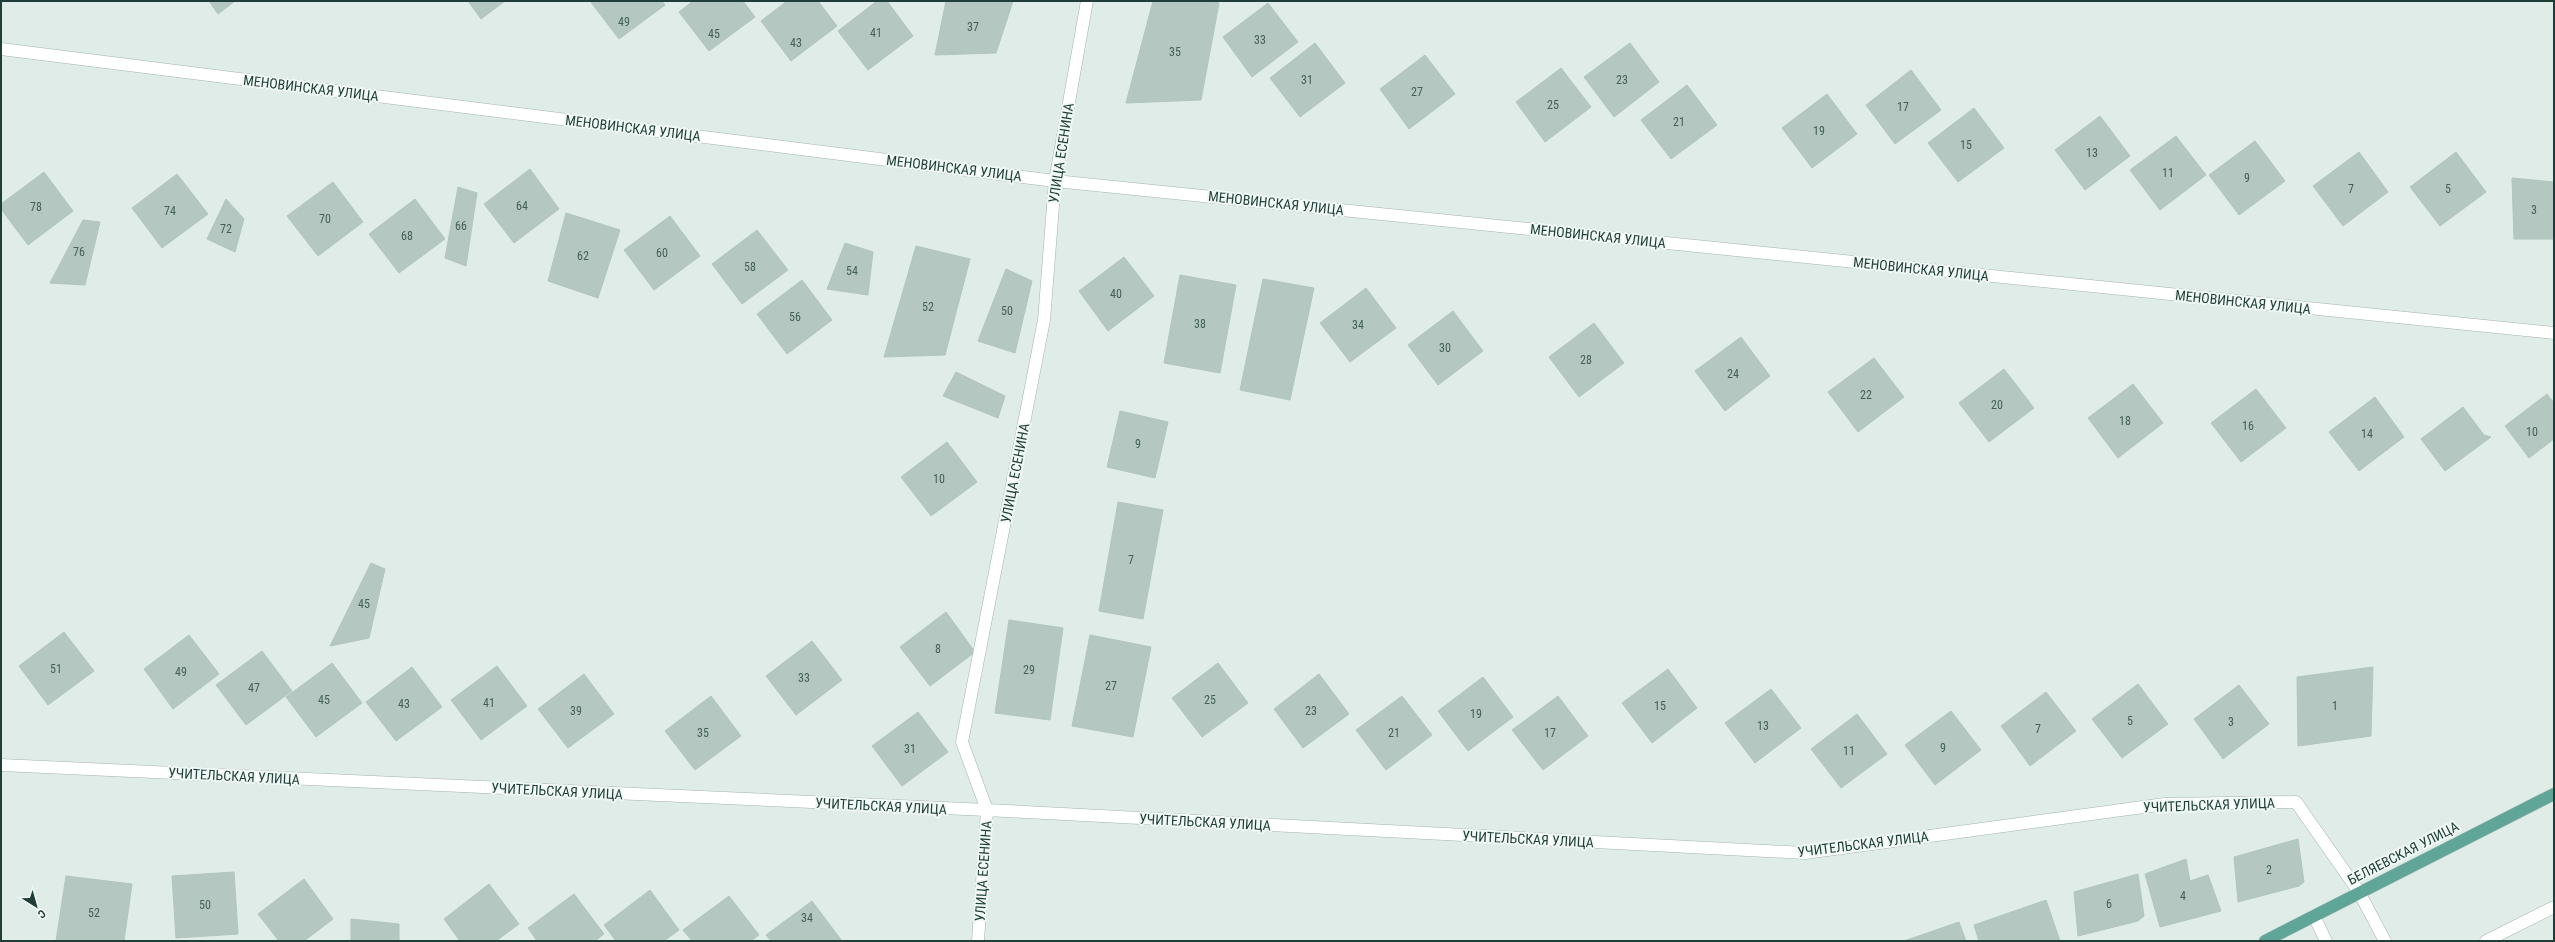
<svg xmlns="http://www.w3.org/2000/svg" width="2555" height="942" font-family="'Roboto Condensed',sans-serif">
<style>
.building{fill:#b4c7c0;stroke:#b1c6bf}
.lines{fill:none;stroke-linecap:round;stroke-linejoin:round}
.service-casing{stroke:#a2b4af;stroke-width:13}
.minor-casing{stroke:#a2b4af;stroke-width:13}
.primary-casing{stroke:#c0c9c7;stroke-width:13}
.service{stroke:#fff;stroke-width:12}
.minor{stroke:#fff;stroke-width:12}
.primary{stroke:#60a698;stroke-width:12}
.labels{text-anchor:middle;stroke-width:4;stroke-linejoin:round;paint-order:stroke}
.number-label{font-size:12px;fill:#446059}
.street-label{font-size:14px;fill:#1f3e37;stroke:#f0f8f5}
</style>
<rect width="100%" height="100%" fill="#dfece7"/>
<path class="building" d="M209,1H235L218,14Z
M468,1H505L481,19Z
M590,1H662L665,5L619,39Z
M693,1H743L755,17L709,51L679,12Z
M787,1H818L837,26L791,61L761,21Z
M877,1H887L913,36L868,70L838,31Z
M946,1H1013L996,53L935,55Z
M1153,1H1209L1219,3L1201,100L1126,103Z
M1268,3L1298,42L1252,77L1223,37Z
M1315,43L1345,83L1300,117L1270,78Z
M1630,43L1659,82L1614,117L1584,77Z
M1425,55L1455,94L1409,129L1380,89Z
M1561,68L1591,107L1545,142L1516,102Z
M1911,70L1941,110L1895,144L1866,105Z
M1687,85L1717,125L1671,159L1641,120Z
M1827,94L1857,134L1812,168L1782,128Z
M1974,108L2004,148L1958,182L1928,143Z
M2100,116L2130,156L2085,190L2055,150Z
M2176,136L2206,175L2160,210L2130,170Z
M2255,141L2285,181L2239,215L2209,175Z
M2359,152L2388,192L2343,226L2313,186Z
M2456,152L2486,192L2440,226L2410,187Z
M530,169L559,209L514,243L484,204Z
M44,172L73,211L28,245L1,209V204Z
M177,174L208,214L162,248L132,208Z
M2512,178L2554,182V239H2514Z
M333,182L363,222L318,256L287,216Z
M458,187L477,193L466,266L445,258Z
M226,199L244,219L235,252L207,239Z
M415,199L445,239L399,273L369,234Z
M566,213L620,230L598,298L548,281Z
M670,216L700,256L654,290L624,250Z
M83,220L100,222L85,285L50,283Z
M757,230L788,270L742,304L712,264Z
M845,243L873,252L868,295L827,289Z
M916,246L970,259L945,355L884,357Z
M1124,257L1154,296L1108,331L1079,291Z
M1006,269L1032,281L1015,353L978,341Z
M1180,275L1236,285L1220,373L1164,363Z
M1263,279L1314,288L1290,400L1240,390Z
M802,280L832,320L787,354L757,314Z
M1366,288L1396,328L1350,362L1320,323Z
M1453,311L1483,351L1438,385L1408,345Z
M1594,323L1624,363L1579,397L1549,357Z
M1741,337L1770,376L1725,411L1695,371Z
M1874,358L1904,397L1858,432L1828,392Z
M2004,369L2034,408L1989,442L1959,403Z
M956,372L1005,396L998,418L943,396Z
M2133,384L2163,423L2118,458L2088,418Z
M2256,389L2286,428L2241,462L2211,423Z
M2547,394L2554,403V439L2529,458L2505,426Z
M2375,397L2404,437L2359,471L2329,432Z
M2463,407L2484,435L2491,437L2445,471L2421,439Z
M1120,411L1168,422L1155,478L1107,467Z
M947,442L977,482L931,516L901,477Z
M1118,502L1163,510L1143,619L1099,611Z
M371,563L385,569L369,638L330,646Z
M946,612L975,652L930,686L900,647Z
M1009,620L1063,628L1050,720L995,713Z
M64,632L94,671L48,705L19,666Z
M189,635L219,674L173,709L144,669Z
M1090,635L1151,647L1133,737L1072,726Z
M812,641L842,680L796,715L766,676Z
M262,651L292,691L246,725L216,685Z
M332,663L362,703L316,737L286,697Z
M1218,663L1248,703L1202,737L1172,698Z
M497,666L527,706L481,740L451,700Z
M412,667L442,707L396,741L366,702Z
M2373,667L2371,736L2298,746L2297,677Z
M1668,669L1697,708L1652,743L1622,703Z
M584,674L614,714L568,748L538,709Z
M1319,674L1349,714L1303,748L1274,709Z
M1483,677L1513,717L1468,751L1438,711Z
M2138,684L2168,724L2122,758L2092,719Z
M2239,685L2269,724L2223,759L2194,719Z
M1771,689L1801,728L1755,763L1725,723Z
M2046,692L2076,731L2030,766L2001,726Z
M711,696L741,736L695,770L665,731Z
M1402,696L1432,735L1386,770L1356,730Z
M1558,696L1588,736L1543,770L1512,730Z
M1951,711L1981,750L1935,785L1905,745Z
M918,712L948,752L902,786L872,746Z
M1857,714L1887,754L1841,788L1811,749Z
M2298,839L2304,882L2299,886L2238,902L2234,857Z
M2186,859L2190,881L2208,875L2221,911L2160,927L2145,874Z
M234,872L238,934L176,938L172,876Z
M2138,874L2144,916L2138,921L2078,936L2074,892Z
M66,876L132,884L124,941H56Z
M304,879L333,919L304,941H279L258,914Z
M489,884L519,924L496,941H460L444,919Z
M650,890L679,930L664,941H616L604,925Z
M574,894L604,934L595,941H537L528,928Z
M729,896L759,935L751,941H692L683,930Z
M2046,900L2060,941H1979L1974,925Z
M812,901L842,941H771L766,935Z
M351,919L399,924V941H351Z
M1959,922L1966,941H1904Z"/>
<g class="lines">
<g class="service-casing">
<path id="service" d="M2359,892L2385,941
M2314,916L2326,941
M2486,941L2554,907"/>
</g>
<g class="minor-casing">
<path id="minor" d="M1,49L1055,181L2554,333
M1,765L987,810L1805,853L2165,804L2296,802L2359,892
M978,941L987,810L962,742L1044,320L1055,181L1087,1"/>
</g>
<g class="primary-casing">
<path id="primary" d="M2265,941L2554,794"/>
</g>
<use href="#service" class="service"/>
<use href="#minor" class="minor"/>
<use href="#primary" class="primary"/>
</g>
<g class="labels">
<g class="number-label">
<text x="624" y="26">49</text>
<text x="973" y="31">37</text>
<text x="876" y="37">41</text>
<text x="714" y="38">45</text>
<text x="1260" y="44">33</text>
<text x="796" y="47">43</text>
<text x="1175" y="56">35</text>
<text x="1307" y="84">31</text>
<text x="1622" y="84">23</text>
<text x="1417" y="96">27</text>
<text x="1553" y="109">25</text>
<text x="1903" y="111">17</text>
<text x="1679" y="126">21</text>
<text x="1819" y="135">19</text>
<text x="1966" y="149">15</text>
<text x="2092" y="157">13</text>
<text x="2168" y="177">11</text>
<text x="2247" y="182">9</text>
<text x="2351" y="193">7</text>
<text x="2448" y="193">5</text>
<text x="522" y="210">64</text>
<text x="36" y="211">78</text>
<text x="2534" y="214">3</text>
<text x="170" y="215">74</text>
<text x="325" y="223">70</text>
<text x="461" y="230">66</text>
<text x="226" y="233">72</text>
<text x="407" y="240">68</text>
<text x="79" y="256">76</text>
<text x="662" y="257">60</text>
<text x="583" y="260">62</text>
<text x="750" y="271">58</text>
<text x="852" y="275">54</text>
<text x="1116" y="298">40</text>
<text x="928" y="311">52</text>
<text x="1007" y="315">50</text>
<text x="795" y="321">56</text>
<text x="1200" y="328">38</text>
<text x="1358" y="329">34</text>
<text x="1445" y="352">30</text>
<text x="1586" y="364">28</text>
<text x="1733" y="378">24</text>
<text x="1866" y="399">22</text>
<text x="1997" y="409">20</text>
<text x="2125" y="425">18</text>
<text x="2248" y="430">16</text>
<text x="2532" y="436">10</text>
<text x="2367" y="438">14</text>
<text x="1138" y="448">9</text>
<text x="939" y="483">10</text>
<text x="1131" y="564">7</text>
<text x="364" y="608">45</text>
<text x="938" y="653">8</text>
<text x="56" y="673">51</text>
<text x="1029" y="674">29</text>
<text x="181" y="676">49</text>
<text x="804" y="682">33</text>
<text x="1111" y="690">27</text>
<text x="254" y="692">47</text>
<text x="324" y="704">45</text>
<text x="1210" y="704">25</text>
<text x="489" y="707">41</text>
<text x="404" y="708">43</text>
<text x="1660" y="710">15</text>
<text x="2335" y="710">1</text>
<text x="576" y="715">39</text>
<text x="1311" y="715">23</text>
<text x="1476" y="718">19</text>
<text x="2130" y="725">5</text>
<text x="2231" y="726">3</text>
<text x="1763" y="730">13</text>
<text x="2038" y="733">7</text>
<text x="703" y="737">35</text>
<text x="1394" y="737">21</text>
<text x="1550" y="737">17</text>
<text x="1943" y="752">9</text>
<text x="910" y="753">31</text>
<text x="1849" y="755">11</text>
<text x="2269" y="874">2</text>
<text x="2183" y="900">4</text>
<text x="2109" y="908">6</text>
<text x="205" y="909">50</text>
<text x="94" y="917">52</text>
<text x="807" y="922">34</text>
</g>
<g class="street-label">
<text transform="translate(311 88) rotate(7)" y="5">МЕНОВИНСКАЯ УЛИЦА</text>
<text transform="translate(633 128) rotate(7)" y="5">МЕНОВИНСКАЯ УЛИЦА</text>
<text transform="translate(1061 153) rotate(-81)" y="5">УЛИЦА ЕСЕНИНА</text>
<text transform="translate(954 168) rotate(7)" y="5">МЕНОВИНСКАЯ УЛИЦА</text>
<text transform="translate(1276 203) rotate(6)" y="5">МЕНОВИНСКАЯ УЛИЦА</text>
<text transform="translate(1598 236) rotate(6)" y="5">МЕНОВИНСКАЯ УЛИЦА</text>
<text transform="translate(1921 269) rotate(6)" y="5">МЕНОВИНСКАЯ УЛИЦА</text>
<text transform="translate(2243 302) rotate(6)" y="5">МЕНОВИНСКАЯ УЛИЦА</text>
<text transform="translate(1015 473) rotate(-79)" y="5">УЛИЦА ЕСЕНИНА</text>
<text transform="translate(234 776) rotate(3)" y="5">УЧИТЕЛЬСКАЯ УЛИЦА</text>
<text transform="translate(557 791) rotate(3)" y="5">УЧИТЕЛЬСКАЯ УЛИЦА</text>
<text transform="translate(2209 805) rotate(-2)" y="5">УЧИТЕЛЬСКАЯ УЛИЦА</text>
<text transform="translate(881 806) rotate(3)" y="5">УЧИТЕЛЬСКАЯ УЛИЦА</text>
<text transform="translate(1205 822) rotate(3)" y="5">УЧИТЕЛЬСКАЯ УЛИЦА</text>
<text transform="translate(1528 839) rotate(3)" y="5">УЧИТЕЛЬСКАЯ УЛИЦА</text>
<text transform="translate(1863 844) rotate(-7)" y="5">УЧИТЕЛЬСКАЯ УЛИЦА</text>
<text transform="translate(2403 853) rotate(-27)" y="5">БЕЛЯЕВСКАЯ УЛИЦА</text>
<text transform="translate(983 871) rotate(-86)" y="5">УЛИЦА ЕСЕНИНА</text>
</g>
</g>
<rect width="2555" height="942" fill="none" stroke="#1f3e37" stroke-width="4"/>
<g transform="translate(36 906) rotate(143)" stroke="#f0f8f5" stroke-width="3" paint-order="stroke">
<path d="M0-3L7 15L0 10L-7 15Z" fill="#1f3e37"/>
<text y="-6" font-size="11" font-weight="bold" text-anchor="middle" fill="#1f3e37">С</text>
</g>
</svg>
